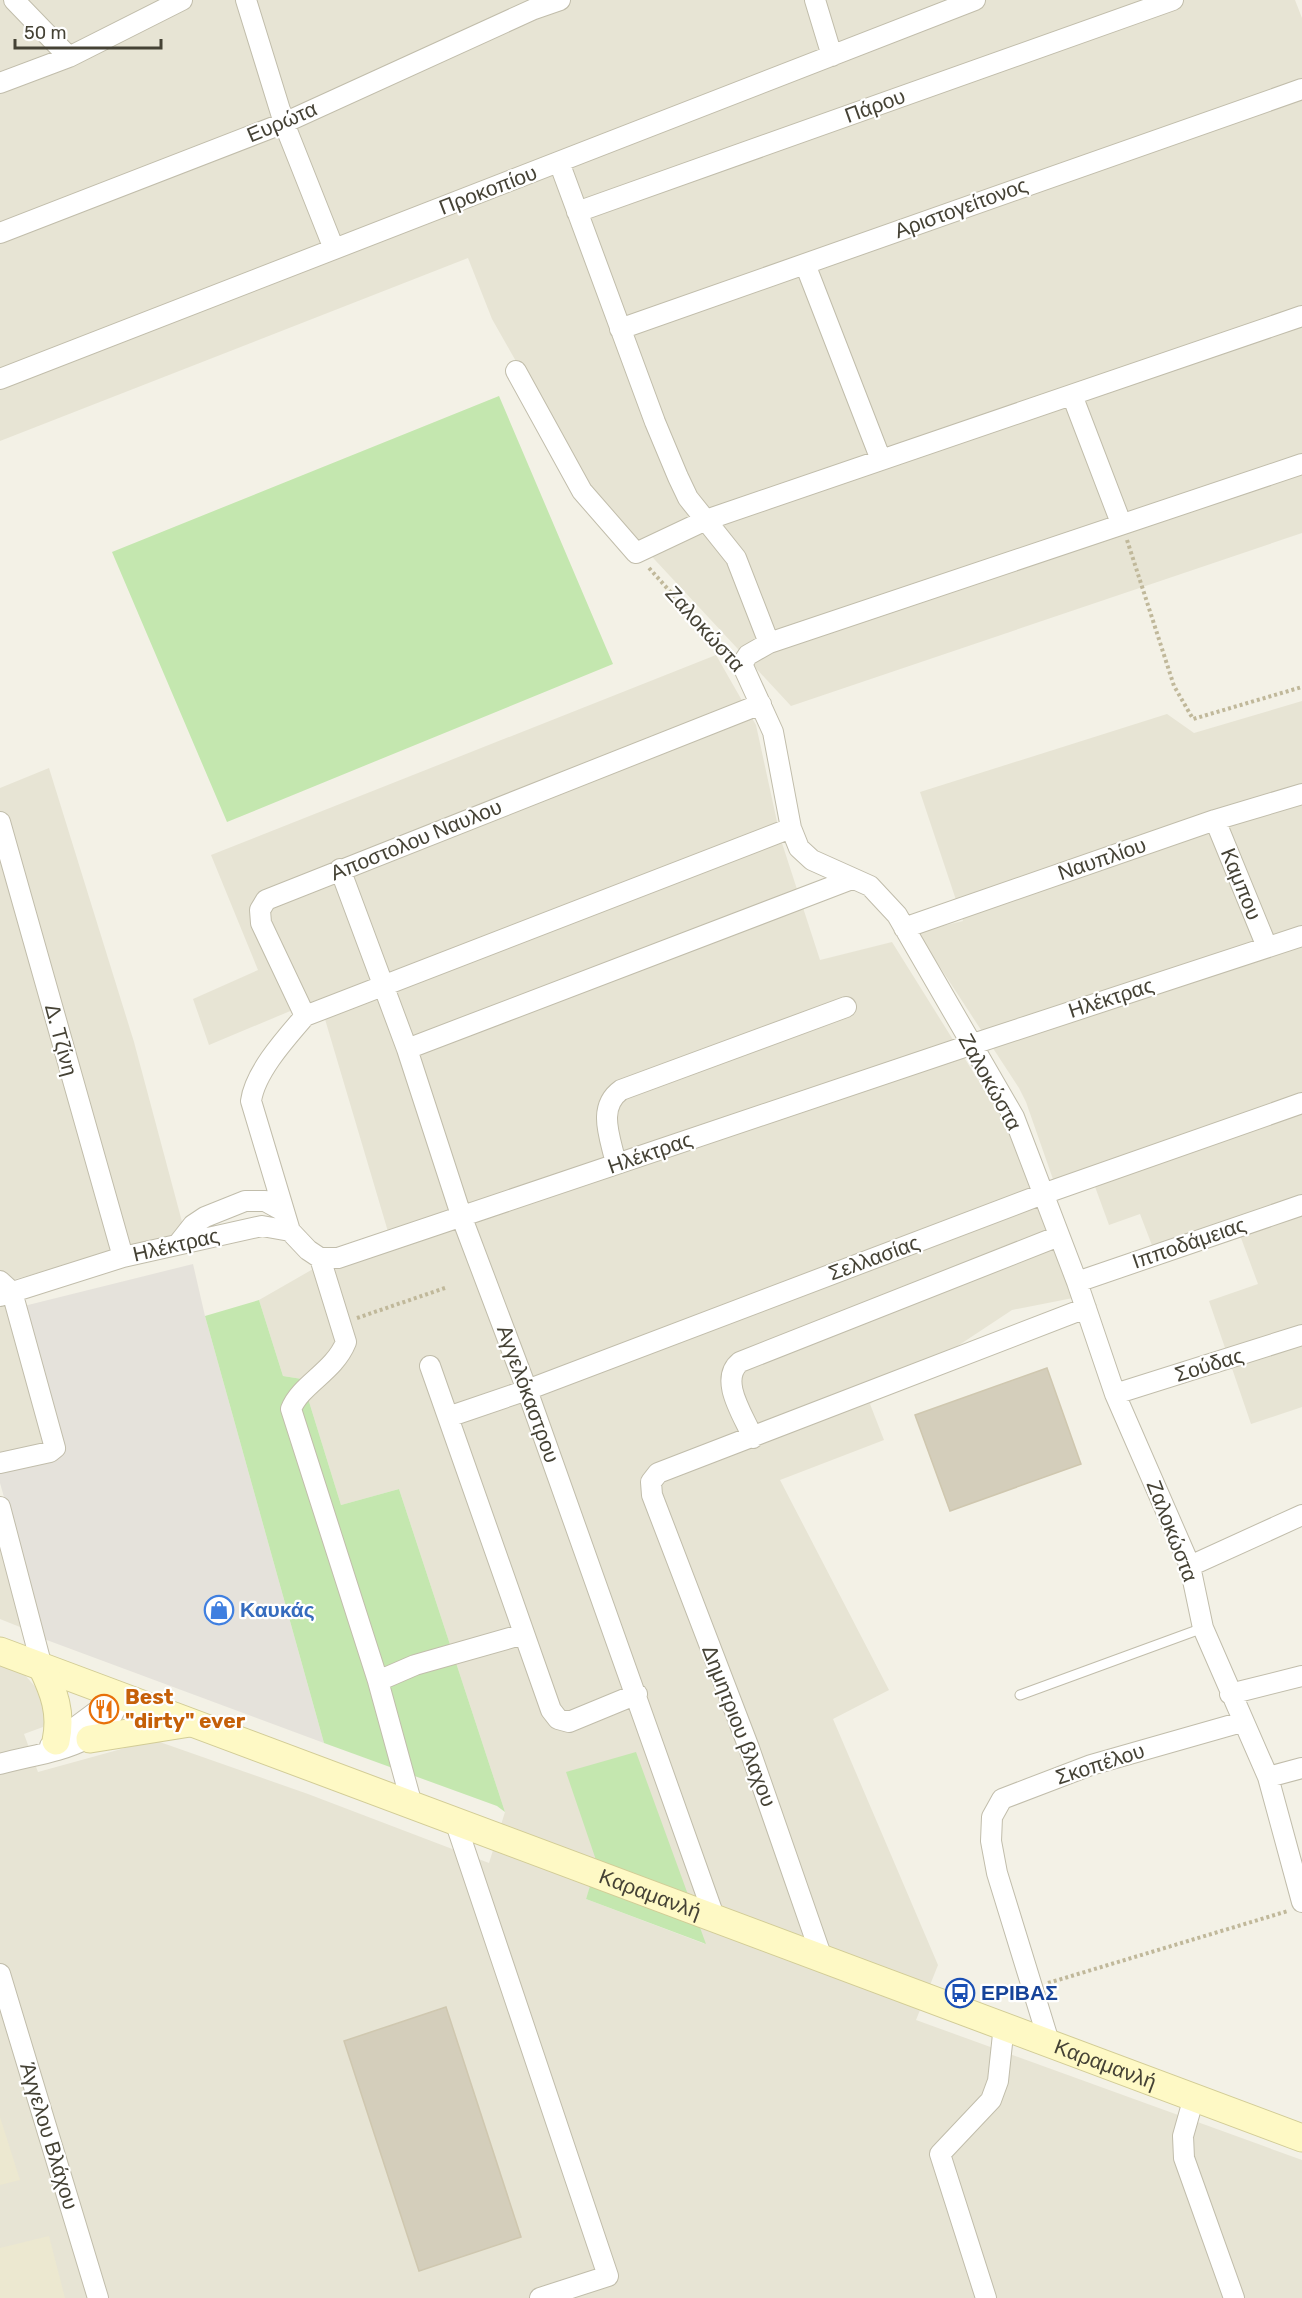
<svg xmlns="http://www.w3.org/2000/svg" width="1302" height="2298" font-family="Rubik,sans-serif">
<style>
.residential{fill:#e7e4d4;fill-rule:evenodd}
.industrial{fill:#e5e2db}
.education{fill:#ece8d0}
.green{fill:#c4e7af}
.building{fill:#d4cebb;stroke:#cfc7af;stroke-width:1.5}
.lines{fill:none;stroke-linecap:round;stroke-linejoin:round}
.service-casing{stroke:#c1bdab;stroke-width:11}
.minor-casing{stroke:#c1bdab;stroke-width:22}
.secondary-casing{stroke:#d2cc96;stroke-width:29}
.path{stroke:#c0b89a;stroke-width:4;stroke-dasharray:3 3;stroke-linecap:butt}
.service{stroke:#fff;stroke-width:9}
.minor{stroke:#fff;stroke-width:20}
.secondary{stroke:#fef9c5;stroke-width:27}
.labels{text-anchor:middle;stroke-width:4.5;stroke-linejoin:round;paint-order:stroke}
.street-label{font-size:21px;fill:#454235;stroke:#fff}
.shop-label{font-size:21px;font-weight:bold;fill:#366cbe;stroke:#fff;text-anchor:start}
.food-label{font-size:21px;font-weight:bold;fill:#c56008;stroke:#fff;text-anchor:start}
.transit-label{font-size:21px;font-weight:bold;fill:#164399;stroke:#fff;text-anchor:start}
</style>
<rect width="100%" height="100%" fill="#f3f1e6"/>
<path class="residential" d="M0,0H1295L1302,18V533L791,706L588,488L492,319L468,258L0,441Z
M716,655L756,725L781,840L820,960L892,942L1005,1123L1073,1298L1012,1310L870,1404L884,1440L780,1480L889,1690L833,1719L938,1965L916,2020L1302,2160V2298H0V1665L24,1674L39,1691L49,1711L43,1727L24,1734L38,1772L154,1740L308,1794L489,1863L505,1812L399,1489L341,1505L302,1379L283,1376L259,1300L341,1253L389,1235L319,999L209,1045L193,999L258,970L211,855ZM598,1863L705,1944L586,1899Z
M1302,701V1407L1251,1424L1209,1301L1258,1284L1234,1219L1153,1248L1140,1214L1109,1225L1090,1173L1055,1185L1026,1102L1019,1088L917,932L963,921L920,792L1167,714L1194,733Z
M49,768L134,1042L185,1233L1,1283L47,1442L0,1455V788Z
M0,1537L25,1629L0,1619Z"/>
<path class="industrial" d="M193,1264L205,1316L324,1743L44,1639L0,1483V1467L65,1451L24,1306Z"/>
<path class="education" d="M0,2117L20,2180L0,2185Z
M49,2236L65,2298H0V2248Z"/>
<path class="green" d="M499,396L613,664L227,822L112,552Z
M259,1300L283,1376L302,1379L341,1505L399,1489L505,1812L497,1806L324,1743L205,1316Z
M636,1752L706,1944L586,1899L597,1863L566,1772Z"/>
<path class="building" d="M1047,1368L1081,1464L950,1511L915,1415Z
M446,2007L521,2237L419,2271L344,2041Z"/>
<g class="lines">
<g class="service-casing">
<path id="service" d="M1020,1695L1203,1628"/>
</g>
<g class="minor-casing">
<path id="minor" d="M14,0L69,57
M246,0L284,123L334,249
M815,0L832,56
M0,83L69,57L182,0
M559,162L655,422L678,477L688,498L736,558L769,643
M577,212L1173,0
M0,233L284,123L534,9L560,0
M805,264L881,460
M620,329L1302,89
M516,371L582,491L636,553L706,520L1302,316
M0,379L975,0
M1072,395L1121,523
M1302,464L769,643L748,655L742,664L773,732L791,828L799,848L812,860L870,886L897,915L1014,1117L1077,1282L1115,1394L1190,1566L1203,1628L1268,1777L1302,1902
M761,704L266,900L260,910L261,923L305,1016L791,828
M1215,820L1267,947
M0,822L123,1257
M340,869L407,1049L462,1218L527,1390L715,1919
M904,928L1215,820L1302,794
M407,1049L852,879
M616,1164C611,1139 596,1108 621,1090L846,1007
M290,1231L251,1101C255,1072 286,1038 305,1016
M178,1244L193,1225L205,1217L245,1201H265L283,1211
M320,1258L346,1342C334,1372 301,1384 291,1409L378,1681L412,1805
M0,1281L12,1292L55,1448L50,1452L0,1463
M1077,1282L1302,1205
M0,1296L123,1257L262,1226L290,1231L308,1250L320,1258H338L970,1045L1302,936
M430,1366L551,1710L558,1719L569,1722L637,1694
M1115,1394L1302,1335
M448,1417L527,1390L1043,1194L1302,1103
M753,1438C744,1416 718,1380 740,1362L1059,1236
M0,1507L42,1667
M1190,1566L1302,1515
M378,1681L415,1665L524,1634
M1230,1694L1302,1676
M50,1746L120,1694
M0,1764C45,1751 110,1749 120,1694
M1268,1777L1302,1768
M455,1821L608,2276L540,2298
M822,1958L749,1748L652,1495L651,1482L658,1473L1086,1308
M0,1974L98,2298
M1049,2042L997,1873L991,1841L992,1817L1002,1799L1091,1765L1242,1722
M1194,2097L1183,2136L1184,2158L1234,2298
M986,2298L940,2154L991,2100L998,2081L1004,2025"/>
</g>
<g class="secondary-casing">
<g id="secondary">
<path id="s1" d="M0,1651L1302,2138"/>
<path d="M42,1667C54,1692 62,1713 56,1741"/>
<path d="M90,1739L190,1723"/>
</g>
</g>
<path class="path" d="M1127,540L1174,686L1193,719L1302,687
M649,568L726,654
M357,1318L445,1288
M1048,1983L1288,1911"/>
<use href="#service" class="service"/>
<use href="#minor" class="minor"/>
<use href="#secondary" class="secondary"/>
</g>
<defs>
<g id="shop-ring" transform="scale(1.5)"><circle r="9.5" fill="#fff" stroke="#3f7fe0" stroke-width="1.5"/><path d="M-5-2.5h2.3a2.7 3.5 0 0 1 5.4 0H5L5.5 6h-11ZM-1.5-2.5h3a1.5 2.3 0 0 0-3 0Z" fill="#3f7fe0"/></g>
<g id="restaurant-ring" transform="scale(1.5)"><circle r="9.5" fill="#fff" stroke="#e8710a" stroke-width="1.5"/><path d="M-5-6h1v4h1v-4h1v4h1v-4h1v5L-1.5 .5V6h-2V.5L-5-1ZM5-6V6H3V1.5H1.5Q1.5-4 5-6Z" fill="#e8710a"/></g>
<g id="bus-ring" transform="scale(1.5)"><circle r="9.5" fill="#fff" stroke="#1a4fb4" stroke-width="1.5"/><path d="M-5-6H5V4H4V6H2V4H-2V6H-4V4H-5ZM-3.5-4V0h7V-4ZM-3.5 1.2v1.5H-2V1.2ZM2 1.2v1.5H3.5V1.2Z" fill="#1a4fb4"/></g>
</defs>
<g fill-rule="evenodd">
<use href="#shop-ring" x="219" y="1610"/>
<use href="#restaurant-ring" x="104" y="1709"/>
<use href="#bus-ring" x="960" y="1993"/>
</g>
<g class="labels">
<g class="street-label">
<text transform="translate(875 106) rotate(-20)" y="7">Πάρου</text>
<text transform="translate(282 122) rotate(-23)" y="7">Ευρώτα</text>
<text transform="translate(488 190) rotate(-21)" y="7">Προκοπίου</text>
<text transform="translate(961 208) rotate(-20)" y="7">Αριστογείτονος</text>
<text transform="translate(705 629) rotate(48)" y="7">Ζαλοκώστα</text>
<text transform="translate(416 840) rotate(-22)" y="7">Αποστολου Ναυλου</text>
<text transform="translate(1102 859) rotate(-19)" y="7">Ναυπλίου</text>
<text transform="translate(1241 884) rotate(68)" y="7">Καμπου</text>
<text transform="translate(1111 998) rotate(-18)" y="7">Ηλέκτρας</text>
<text transform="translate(61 1040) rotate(75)" y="7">Δ. Τζίνη</text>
<text transform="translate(990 1082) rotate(61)" y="7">Ζαλοκώστα</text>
<text transform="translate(650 1153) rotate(-19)" y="7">Ηλέκτρας</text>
<text transform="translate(1189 1243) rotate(-19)" y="7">Ιπποδάμειας</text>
<text transform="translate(176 1245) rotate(-13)" y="7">Ηλέκτρας</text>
<text transform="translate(874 1258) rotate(-20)" y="7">Σελλασίας</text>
<text transform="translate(1209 1365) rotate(-17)" y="7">Σούδας</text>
<text transform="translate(528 1394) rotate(70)" y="7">Αγγελόκαστρου</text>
<text transform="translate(1172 1531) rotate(69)" y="7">Ζαλοκώστα</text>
<text transform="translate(739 1726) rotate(69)" y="7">Δημητριου βλαχου</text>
<text transform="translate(1100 1764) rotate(-18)" y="7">Σκοπέλου</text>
<text dy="7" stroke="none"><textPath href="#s1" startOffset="694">Καραμανλή</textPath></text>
<text dy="7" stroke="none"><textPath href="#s1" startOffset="1180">Καραμανλή</textPath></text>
<text transform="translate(49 2136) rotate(73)" y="7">Άγγελου Βλάχου</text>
</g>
<g class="shop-label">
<text x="240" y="1617">Καυκάς</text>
</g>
<g class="food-label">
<text x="125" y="1704">Best<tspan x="125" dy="24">"dirty" ever</tspan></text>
</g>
<g class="transit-label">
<text x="981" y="2000">ΕΡΙΒΑΣ</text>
</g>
</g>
<path d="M15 39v9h146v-9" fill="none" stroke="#454235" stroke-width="3"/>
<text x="24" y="39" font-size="18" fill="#454235" stroke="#ffffff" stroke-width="4.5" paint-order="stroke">50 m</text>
</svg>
